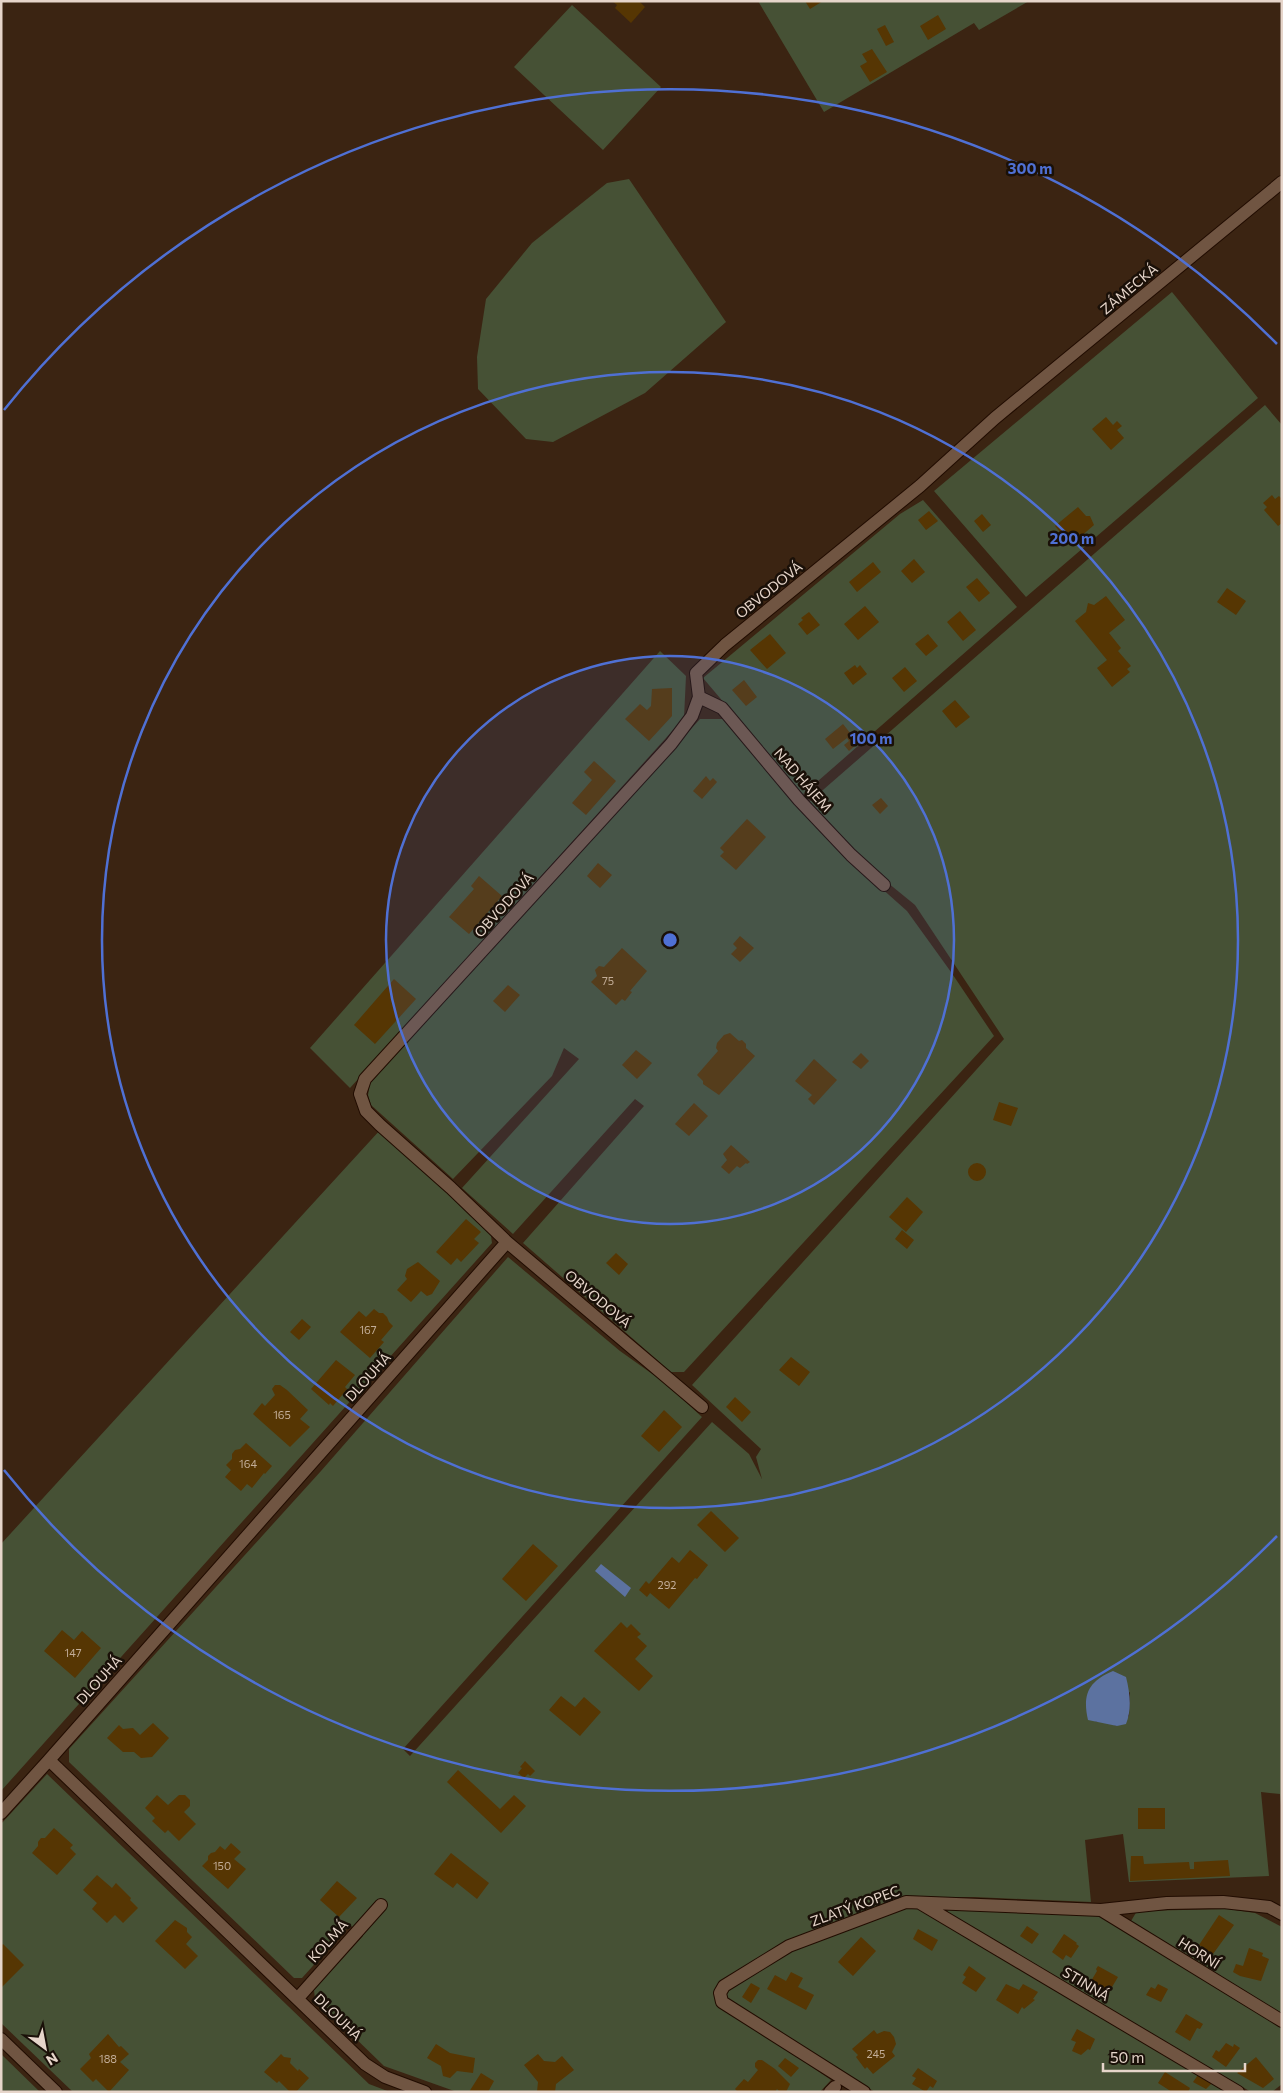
<svg xmlns="http://www.w3.org/2000/svg" width="1283" height="2093" font-family="Commissioner,sans-serif">
<style>
.green{fill:#465135;fill-rule:evenodd}
.water{fill:#5c72a0}
.building{fill:#563603}
.lines{fill:none;stroke-linecap:round;stroke-linejoin:round}
.street-casing{stroke:#210c00;stroke-width:14}
.street{stroke:#705542;stroke-width:12}
.ring{fill:none;stroke:#4f70d4;stroke-width:2.5}
.labels{text-anchor:middle;stroke-width:5;stroke-linejoin:round;paint-order:stroke}
.number-label{font-size:11px;fill:#c2ad98}
.street-label{font-size:14px;fill:#e6d5ca;stroke:#1a1008}
.centre{fill:#4f70d4;stroke:#1a1008;stroke-width:2.5}
.ring-label{font-size:15px;text-anchor:middle;font-weight:bold;fill:#4f70d4;stroke:#1a1008;stroke-width:5;stroke-linejoin:round;paint-order:stroke}
</style>
<rect width="100%" height="100%" fill="#3b2412"/>
<path class="green" d="M758,1H1029L979,30L974,23L824,112Z
M572,5L661,87L603,150L514,67Z
M629,179L726,322L645,393L553,442L526,439L478,389L477,357L486,299L532,243L607,183Z
M1172,292L1258,398L1026,597L934,491Z
M1265,405L1282,425V1818L1280,1794L1261,1792L1269,1876L1129,1882L1123,1834L1085,1840L1091,1902L974,1897H921L1228,2092H875L728,2001L727,1996L715,2001L831,2080L820,2092H457L384,2066L315,1999L314,1990L363,1936L350,1925L302,1978H294L69,1762V1749L321,1471L508,1257L620,1351L665,1383L702,1417L403,1749L410,1756L712,1422L749,1454L762,1479L756,1457L761,1449L692,1385L1004,1039L915,905L866,865L808,803ZM1130,1692L1129,1716L1117,1726L1104,1722H1095Z
M923,500L1017,607L802,795L703,678L900,514Z
M660,651L686,676L684,718L350,1088L310,1048Z
M700,719H724L852,862L907,911L951,972L994,1036L684,1372H671L523,1243L644,1106L635,1099L513,1234L462,1188L579,1059L564,1048L552,1076L453,1179L371,1105L368,1095L370,1083Z
M381,1129L490,1229L492,1243L1,1791V1544Z
M47,1774L369,2084L390,2092H73L1,2023V1824Z
M944,1906L1095,1913L1282,2027V2084L1272,2092H1251L950,1915Z
M1228,1909L1255,1913L1282,1927V2014L1131,1921L1137,1911Z
M1,2054L40,2092H1Z"/>
<path class="water" d="M601,1564L631,1588L625,1597L595,1571Z
M1113,1671L1126,1677C1130,1693 1132,1709 1126,1724L1117,1726L1088,1720C1082,1694 1089,1681 1113,1671Z"/>
<path class="building" d="M612,1H639L645,7L631,23L615,8L617,5Z
M805,1H823L810,9Z
M938,15L946,29L928,40L920,26Z
M885,25L894,42L886,46L877,29Z
M872,49L887,72L870,82L860,66L867,62L862,54Z
M1106,417L1113,425L1117,421L1122,426L1117,430L1124,438L1111,450L1092,429Z
M1272,495L1275,499L1279,496L1282,499V523L1278,526L1264,510L1267,507L1263,503Z
M1078,507L1086,516H1090L1094,525L1071,545L1055,526Z
M929,511L938,521L926,530L918,520Z
M982,514L991,525L983,532L974,521Z
M914,559L925,572L912,583L901,571Z
M873,562L881,572L857,592L849,582Z
M977,578L990,593L979,602L966,587Z
M1227,588L1246,601L1236,615L1217,602Z
M1106,596L1125,620L1109,633L1121,648L1118,651L1131,666L1127,669L1130,672L1112,687L1097,668L1107,660L1075,621L1086,612L1088,603L1094,605Z
M865,606L879,622L858,640L844,624Z
M960,611L976,630L963,641L947,622Z
M809,612L820,625L807,635L798,624L803,620L801,618Z
M770,634L786,653L767,669L750,650Z
M928,634L938,646L926,656L915,644Z
M855,665L857,668L860,665L867,674L853,685L844,673Z
M905,667L917,681L904,692L892,678Z
M744,680L757,697L746,706L732,690Z
M672,688V716L649,741L625,719L640,704L647,710L651,706L652,689Z
M955,700L970,717L956,728L942,711Z
M843,724L858,743L849,751L844,745L849,741L847,738L833,749L825,739Z
M594,761L616,781L586,815L572,803L592,780L584,772Z
M706,776L710,781L713,778L717,782L702,799L693,791Z
M881,798L888,806L880,814L872,805Z
M747,819L766,837L736,870L720,856L724,852L720,848Z
M598,863L612,875L600,888L587,876Z
M479,876L502,896L469,934L449,917L474,889L471,886Z
M740,936L754,948L740,962L731,954L737,948L733,944Z
M622,948L647,971L630,991L632,992L625,1001L622,999L616,1005L591,982L597,976L595,970L599,966L604,967Z
M394,979L416,999L375,1044L354,1025Z
M508,985L520,995L505,1012L493,1001Z
M730,1033L739,1041L742,1040L746,1044V1048L755,1056L719,1095L703,1084V1081L697,1075L718,1051L716,1048L717,1043L724,1035Z
M636,1050L652,1063L637,1079L622,1065Z
M861,1053L869,1061L861,1069L852,1062Z
M814,1059L837,1080L814,1105L808,1099L812,1095L795,1081Z
M999,1102L1018,1108L1011,1126L993,1120Z
M694,1103L708,1116L689,1136L675,1124Z
M731,1145L750,1162L747,1164L746,1163L740,1168L737,1166L729,1174L721,1167L727,1160L723,1154Z
M968 1172a9 9 0 1 1 18 0a9 9 0 1 1-18 0Z
M907,1197L923,1212L906,1232L889,1217Z
M466,1219L481,1232L474,1239L479,1243L461,1262L457,1258L451,1265L436,1252Z
M902,1230L914,1240L907,1249L895,1239Z
M616,1253L628,1264L619,1275L606,1263Z
M418,1262L440,1281L432,1294L427,1296L421,1291L411,1302L397,1290L407,1279L405,1276L407,1269Z
M374,1309L379,1313H383L387,1317L389,1322L393,1326L381,1340L384,1342L370,1358L340,1332L359,1311L366,1317Z
M302,1319L311,1327L299,1340L290,1332Z
M791,1357L810,1372L799,1386L779,1370Z
M336,1360L355,1375L345,1387L347,1389L333,1406L330,1403L329,1405L311,1389Z
M275,1385H280L287,1390L308,1410L300,1419L310,1427L290,1447L253,1414L262,1403L265,1406L275,1395L272,1389Z
M735,1397L751,1412L742,1422L726,1407Z
M664,1410L682,1427L659,1452L641,1436Z
M246,1443L272,1466L265,1474L264,1473L252,1488L247,1484L241,1491L225,1477L231,1470L226,1465L232,1459V1454L235,1450L240,1449Z
M711,1511L739,1538L725,1552L697,1525Z
M533,1544L558,1566L526,1601L502,1579Z
M690,1550L708,1565L697,1579L695,1578L669,1609L650,1593L647,1597L639,1590L646,1581L649,1584L672,1557L679,1563Z
M621,1622L627,1628L631,1624L641,1634L637,1637L647,1646L635,1659L653,1676L639,1691L594,1651Z
M62,1630L74,1640L82,1631L101,1648L75,1678L44,1651Z
M561,1696L575,1707L584,1697L601,1712L580,1736L549,1710Z
M153,1723L169,1738L152,1757L141,1758L134,1752H123L107,1738L119,1725L123,1729L133,1728L140,1735Z
M525,1761L535,1771L530,1776L528,1774L524,1778L518,1773L522,1768L520,1767Z
M458,1770L500,1809L514,1795L526,1806L501,1833L447,1782Z
M157,1795L168,1805L179,1795H185L190,1800V1806L184,1812L196,1824L179,1841L168,1830L165,1833L152,1821L155,1818L145,1808Z
M1138,1808H1165V1829H1138Z
M54,1828L73,1845L70,1848L76,1854L57,1875L32,1853L38,1846V1842L41,1838H45Z
M231,1843L241,1852L234,1859L246,1869L228,1889L202,1866L208,1860V1856L211,1853L215,1852L220,1846L225,1850Z
M451,1853L489,1883L477,1899L457,1883L453,1888L434,1874Z
M1131,1856H1143L1144,1864L1189,1862L1190,1869H1194V1862L1228,1860L1230,1876L1130,1881Z
M97,1875L112,1888L116,1883L131,1898L130,1900L138,1908L123,1923L115,1915L107,1923L92,1909L97,1903L83,1890Z
M337,1881L357,1898L339,1917L320,1900Z
M1219,1915L1234,1925L1213,1954L1199,1945Z
M175,1920L187,1928V1932L192,1937L186,1944L198,1956L185,1969L155,1941Z
M1027,1926L1039,1934L1032,1944L1020,1936Z
M918,1929L938,1940L932,1951L913,1939Z
M1064,1934L1077,1943L1076,1944L1079,1946L1071,1958L1066,1955L1063,1960L1052,1952Z
M861,1937L876,1951L853,1976L838,1962Z
M3,1944L24,1965L1,1988V1946Z
M1249,1948L1263,1953L1262,1956L1269,1959L1261,1981L1240,1976L1233,1972L1236,1964L1243,1966Z
M969,1966L986,1978L976,1992L962,1983L966,1977L963,1975Z
M1098,1966L1118,1977L1106,1997L1088,1986L1097,1971L1096,1969Z
M791,1972L803,1978L798,1987L814,1995L806,2010L767,1989L775,1975L786,1981Z
M751,1983L760,1988L751,2003L742,1997Z
M1006,1984L1019,1990L1023,1984L1038,1992L1033,1999L1035,2000L1024,2009L1022,2007L1018,2014L996,2000Z
M1158,1984L1168,1989L1161,2002L1146,1995L1151,1987L1155,1989Z
M1186,2014L1203,2024L1200,2029L1197,2028L1190,2041L1175,2032Z
M1077,2029L1095,2039L1090,2050L1088,2049L1081,2055L1072,2051L1076,2042L1071,2040Z
M874,2030L877,2034L884,2031L890,2032L894,2037L896,2044L892,2052L895,2056L873,2074L867,2067L865,2069L856,2057L858,2055L852,2049Z
M108,2034L119,2047L121,2046L129,2054L120,2062L129,2070L109,2092L96,2079L93,2082L80,2069L91,2058L89,2054Z
M1226,2043L1233,2047L1234,2044L1240,2048L1226,2067L1212,2057L1216,2050L1219,2052Z
M436,2044L450,2053L475,2058L473,2073L457,2071L450,2078L443,2076L441,2066L427,2058Z
M281,2054L284,2057L291,2058L290,2063L298,2071L299,2069L309,2078L296,2092H290L279,2081L277,2083L264,2072Z
M538,2054L544,2061L555,2062L562,2056L574,2070L556,2084L555,2092H537L538,2082L524,2065Z
M1256,2057L1274,2079L1263,2088L1237,2073Z
M785,2058L799,2068L791,2077L778,2066Z
M758,2060H762L775,2069L790,2084L786,2092H780L777,2089L775,2092H738L735,2089L744,2079L748,2082L758,2070L755,2067V2063Z
M918,2068L937,2081L933,2088L930,2086L926,2092L912,2084L916,2078L912,2076Z
M1165,2072L1190,2088L1188,2092H1172L1158,2083Z
M481,2073L494,2081L488,2092H469Z
M1198,2075L1212,2083L1206,2089L1193,2082Z"/>
<g class="lines">
<g class="street-casing">
<path id="street" d="M699,697L722,708L799,800L851,855L884,885
M702,1407L507,1242L451,1188L380,1125L366,1111L360,1094L365,1079L671,744L692,716L699,697L696,673L725,645L920,486L995,418L1282,182
M1,1813L49,1760
M920,1903L1238,2092
M1101,1910L1282,2021
M298,1998L381,1905
M1,2039L56,2092
M425,2092L385,2077L365,2064L49,1760L507,1242
M830,2092L835,2087
M864,2092L722,2002L720,1993L724,1986L789,1946L906,1902L1101,1910L1167,1903L1223,1902L1269,1907L1282,1914"/>
</g>
<use href="#street" class="street"/>
</g>
<circle cx="670" cy="940" r="284" fill="#4f70d4" fill-opacity=".12"/>
<g class="ring">
<circle cx="670" cy="940" r="284"/>
<circle cx="670" cy="940" r="568"/>
<path d="M1277 1536A851 851 0 0 1 4 1470M4 410A851 851 0 0 1 1277 344"/>
</g>
<g class="labels">
<g class="number-label">
<text x="608" y="985">75</text>
<text x="368" y="1334">167</text>
<text x="282" y="1419">165</text>
<text x="248" y="1468">164</text>
<text x="667" y="1589">292</text>
<text x="73" y="1657">147</text>
<text x="222" y="1870">150</text>
<text x="876" y="2058">245</text>
<text x="108" y="2063">188</text>
</g>
<g class="street-label">
<text transform="translate(1129 289) rotate(-40)" y="5">ZÁMECKÁ</text>
<text transform="translate(769 590) rotate(-39)" y="5">OBVODOVÁ</text>
<text transform="translate(803 780) rotate(49)" y="5">NAD HÁJEM</text>
<text transform="translate(504 905) rotate(-48)" y="5">OBVODOVÁ</text>
<text transform="translate(598 1299) rotate(40)" y="5">OBVODOVÁ</text>
<text transform="translate(368 1377) rotate(-48)" y="5">DLOUHÁ</text>
<text transform="translate(99 1680) rotate(-48)" y="5">DLOUHÁ</text>
<text transform="translate(855 1906) rotate(-20)" y="5">ZLATÝ KOPEC</text>
<text transform="translate(328 1941) rotate(-48)" y="5">KOLMÁ</text>
<text transform="translate(1199 1953) rotate(32)" y="5">HORNÍ</text>
<text transform="translate(1086 1984) rotate(31)" y="5">STINNÁ</text>
<text transform="translate(338 2017) rotate(44)" y="5">DLOUHÁ</text>
</g>
</g>
<circle cx="670" cy="940" r="8" class="centre"/>
<g class="ring-label">
<text x="1030" y="174">300 m</text>
<text x="1072" y="544">200 m</text>
<text x="871" y="744">100 m</text>
</g>
<rect width="1283" height="2093" fill="none" stroke="#e6d5ca" stroke-width="5"/>
<g transform="translate(45 2048) rotate(148)" stroke="#1a1008" stroke-width="4" paint-order="stroke">
<path d="M0-4L9 19L0 12L-9 19Z" fill="#e6d5ca"/>
<text y="-8" font-size="14" font-weight="bold" text-anchor="middle" fill="#e6d5ca">N</text>
</g>
<path d="M1103 2063v8h142v-8" fill="none" stroke="#e6d5ca" stroke-width="2.5"/>
<text x="1110" y="2063" font-size="15" fill="#e6d5ca" stroke="#1a1008" stroke-width="4" paint-order="stroke">50 m</text>
</svg>
